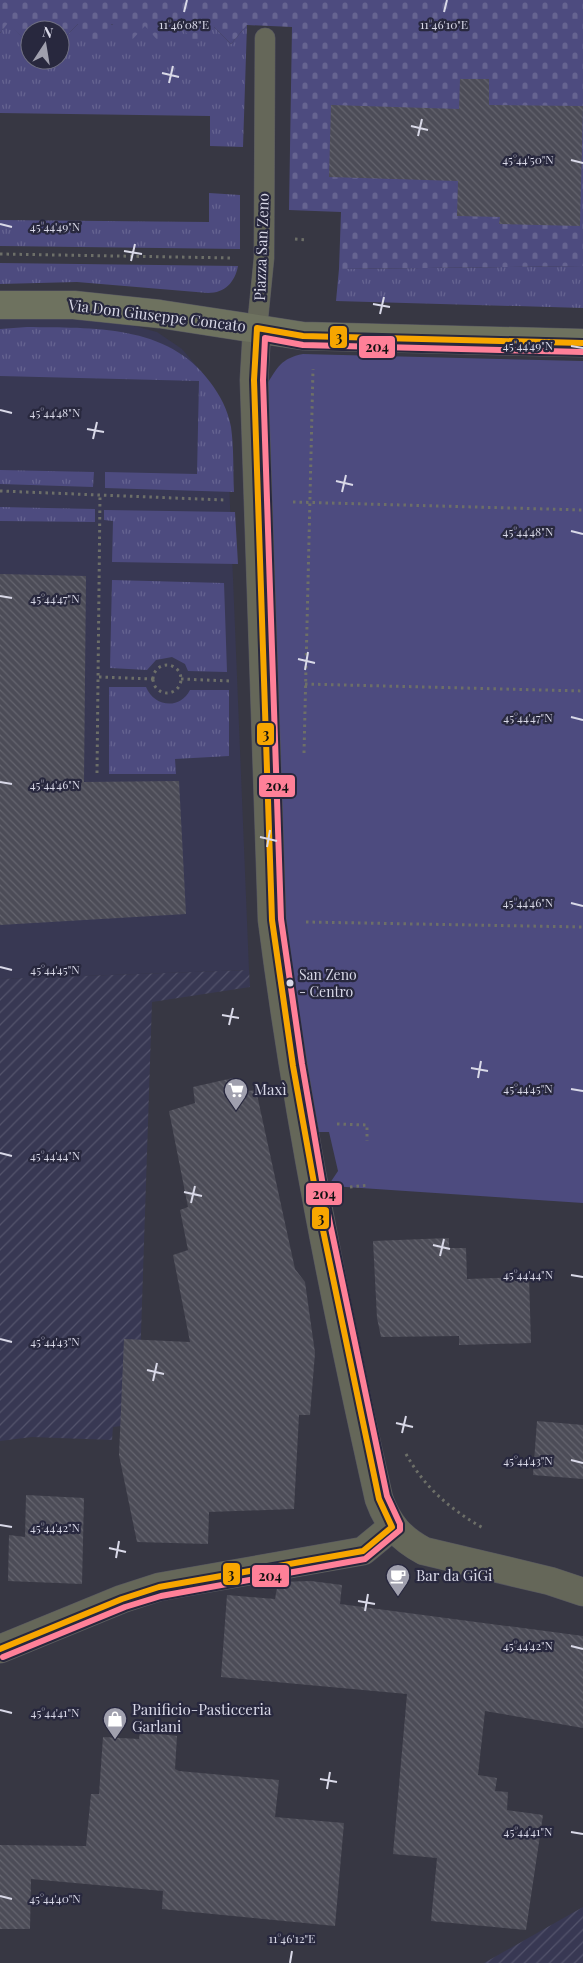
<svg xmlns="http://www.w3.org/2000/svg" width="583" height="1963" font-family="'Playfair Display',serif">
<style>
.built{fill:#383853}
.industrial{fill:url(#industrial-furrows)}
.grass{fill:url(#grass-tufts)}
.cemetery{fill:url(#cemetery-stones)}
.pitch{fill:#4d4b7f}
.building{fill:url(#building-back-hatch)}
.lines{fill:none;stroke-linecap:round;stroke-linejoin:round}
.lane-casing{stroke:#555560;stroke-width:21}
.street-casing{stroke:#555560;stroke-width:29}
.secondary-casing{stroke:#555560;stroke-width:29}
.path{stroke:#6d6f68;stroke-width:3;stroke-dasharray:2.5 4;stroke-linecap:butt}
.lane{stroke:#656759;stroke-width:20}
.street{stroke:#656759;stroke-width:28}
.secondary{stroke:#6e725f;stroke-width:28}
.bus-1-casing{stroke:#28283e;stroke-width:10}
.bus-2-casing{stroke:#28283e;stroke-width:10}
.bus-1{stroke:#f7a600;stroke-width:6}
.bus-2{stroke:#ff8098;stroke-width:6}
.ticks{fill:none;stroke:#d9d9e8;stroke-width:2}
.bus-dot{fill:#d9d9e8;stroke:#28283e;stroke-width:2}
.labels{text-anchor:middle;stroke-width:4.5;stroke-linejoin:round;paint-order:stroke}
.bus-label{font-size:14px;fill:#d9d9e8;stroke:#28283e;text-anchor:start}
.street-label{font-size:15px;fill:#d9d9e8;stroke:#28283e}
.poi-label{font-size:15px;fill:#d9d9e8;stroke:#28283e;text-anchor:start}
.ticks-label{font-size:12px;text-anchor:middle;fill:#d9d9e8;stroke:#28283e;stroke-width:4.5;stroke-linejoin:round;paint-order:stroke}
.line-badge{stroke:#28283e;stroke-width:2}
.pale-badge-label{font-size:14px;text-anchor:middle;font-weight:bold;fill:#111}
</style>
<defs>
<pattern id="industrial-furrows" width="10" height="10" patternUnits="userSpaceOnUse" patternTransform="scale(1.25)"><rect width="10" height="10" fill="#383853"/><path d="M-1 1l2-2M0 10L10 0M9 11l2-2" fill="none" stroke="#54546c"/></pattern>
<pattern id="grass-tufts" width="24" height="20" patternUnits="userSpaceOnUse" patternTransform="scale(1.25)"><rect width="24" height="20" fill="#4d4b7f"/><path d="M3 7l-1-3M5 7V3M7 7l1-3M15 17l-1-3M17 17v-4M19 17l1-3" fill="none" stroke="#666491"/></pattern>
<pattern id="cemetery-stones" width="16" height="16" patternUnits="userSpaceOnUse" patternTransform="scale(1.25)"><rect width="16" height="16" fill="#4d4b7f"/><path d="M2 7V4a2 2 0 0 1 4 0v3zM10 15v-3a2 2 0 0 1 4 0v3z" fill="#666491"/></pattern>
<pattern id="building-back-hatch" width="6" height="6" patternUnits="userSpaceOnUse" patternTransform="scale(1.25)"><rect width="6" height="6" fill="#4c4c57"/><path d="M-1 5l2 2M0 0l6 6M5-1l2 2" fill="none" stroke="#65656f"/></pattern>
</defs>
<rect width="100%" height="100%" fill="#373743"/>
<path class="built" d="M32,316L123,323L157,332L182,349L213,386L223,409L228,456L249,970L0,979V318Z"/>
<path class="industrial" d="M249,970L250,987L152,1002L138,1424L113,1427L112,1440L32,1437L0,1441V979Z
M583,1907V1963H484Z"/>
<path class="grass" d="M8,22L26,41L30,37V60H60V42L78,24L214,27L231,44L247,25L243,147L210,146V116L0,113V33Z
M209,193L240,195V249L0,246V220L209,222Z
M0,263L238,266C235,282 225,293 208,293L77,282L0,284Z
M583,266V308L336,301L339,269Z
M27,327C92,328 168,324 210,382C220,395 228,410 231,427C234,448 233,470 234,492L105,488V472L197,474L199,381L0,376V329Z
M0,470L94,472L93,487L0,484Z
M0,507L95,509V522L0,521Z
M104,510L235,512L238,564L112,562L113,521L104,520Z
M112,580L224,583L227,672L188,671L185,664L172,657L156,660L147,670L110,668Z
M109,687H146C154,707 180,710 190,690H229V756L175,759L176,774H109Z"/>
<path class="cemetery" d="M0,0H583V266L339,269L341,212L289,210L292,27L247,25L231,44L214,27L196,45L180,25L161,44L145,26L129,43L112,24L92,45L78,24L60,42V30H49L42,23L36,30H30V37L26,41L8,23L0,33Z"/>
<path class="pitch" d="M303,354L583,361V1203L331,1186L330,1183L338,1171L329,1132H319L299,1029L284,912L266,386C277,368 281,358 303,354Z"/>
<path class="building" d="M460,79H489V105L583,106L580,226L499,224L500,217L457,216L458,181L329,177L331,105L459,109Z
M0,574L86,576L84,782L179,781L186,914L0,925Z
M233,1078L240,1092L256,1090L295,1269L305,1282L315,1353L310,1415H299L294,1509L209,1512L208,1544L137,1542L119,1455L124,1339L190,1342L173,1255L188,1250L180,1210L188,1207L169,1111L195,1103L193,1087Z
M449,1238V1248H466L467,1279L529,1277L531,1343L459,1345V1336L381,1337L377,1318L373,1241Z
M537,1421L583,1425V1479L533,1475Z
M26,1495L84,1498L82,1584L8,1581L9,1535L25,1537Z
M311,1581L342,1585L340,1604L583,1636V1728L485,1711L478,1775L497,1778L495,1791L508,1792L507,1810L543,1815L526,1930L431,1921L437,1858L393,1854L407,1694L221,1677L227,1595L275,1599L278,1582Z
M140,1732L177,1736L175,1769L179,1771L279,1780L275,1817L344,1823L335,1926L162,1909L163,1891L31,1879L30,1929H0V1845L86,1846L91,1794H99L103,1737L139,1739Z"/>
<g class="lines">
<g class="lane-casing">
<path id="lane" d="M257,328L264,258L265,38"/>
</g>
<g class="street-casing">
<path id="street" d="M257,328L254,380L272,920C297,1115 336,1308 379,1499C388,1524 401,1539 424,1551L550,1581L583,1592
M0,1649L122,1599L159,1587L363,1551L392,1527"/>
</g>
<g class="secondary-casing">
<path id="secondary" d="M0,305H74L160,314L303,336L583,343"/>
</g>
<path class="path" d="M295,239L307,240
M0,254L234,258
M0,491L224,500
M293,502L583,510
M153 679a14 14 0 1 1 28 0a14 14 0 1 1-28 0Z
M99,677L154,679
M181,679L230,681
M305,684L583,691
M304,753L313,369
M97,773L100,495
M306,922L583,927
M337,1124L367,1125V1141
M350,1187L369,1185
M406,1454C425,1488 450,1509 483,1528"/>
<use href="#lane" class="lane"/>
<use href="#street" class="street"/>
<use href="#secondary" class="secondary"/>
<g class="bus-1-casing">
<path id="bus-1" d="M0,1649L122,1599L159,1587L363,1551L392,1527L379,1499L319,1211L293,1066L272,920L254,380L257,328L303,336L583,343"/>
</g>
<g class="bus-2-casing">
<path id="bus-2" d="M3,1657L125,1607L161,1596L365,1559L400,1530V1524L387,1496L327,1209L302,1064L281,919L263,380L265,338L303,345L583,352"/>
</g>
<use href="#bus-1" class="bus-1"/>
<use href="#bus-2" class="bus-2"/>
</g>
<path class="ticks" d="M184,12L187,0M444,12L447,0M162,73L179,77M169,83L173,66M411,126L428,130M418,136L422,119M571,160L583,163M0,224L12,227M124,251L142,254M131,261L135,244M373,304L390,307M380,314L384,297M571,346L583,348M0,410L12,413M87,429L104,432M93,439L97,422M336,481L353,485M342,492L346,475M571,531L583,534M0,596L12,598M298,659L315,663M305,670L308,652M571,717L583,720M0,782L12,784M260,837L277,841M267,847L270,830M571,903L583,906M0,967L12,970M222,1015L239,1018M229,1025L233,1008M471,1068L488,1071M478,1078L481,1061M571,1089L583,1091M0,1153L12,1156M184,1192L202,1196M191,1203L195,1186M433,1245L450,1249M440,1256L444,1239M571,1275L583,1277M0,1339L12,1342M147,1370L164,1374M153,1381L157,1363M396,1423L413,1427M402,1433L406,1416M571,1460L583,1463M0,1525L12,1527M109,1548L126,1552M116,1558L119,1541M358,1601L375,1604M365,1611L368,1594M571,1646L583,1649M0,1710L12,1713M320,1779L337,1782M327,1789L330,1772M571,1832L583,1834M0,1896L12,1899M290,1963L292,1951"/>
<defs>
<g id="supermarket-pin" transform="scale(1.25)"><path d="M0 17L-7.5 6A9.5 9.5 0 1 1 7.5 6Z" fill="#a0a0ae" stroke="#28283e"/><path d="M-6-5.5h2.5l.6 2H6L4.5 2H-2.5L-4.4-4H-6ZM-1.5 3.2a1.3 1.3 0 1 0 .1 0ZM3 3.2a1.3 1.3 0 1 0 .1 0Z" fill="#fff"/></g>
<g id="cafe-pin" transform="scale(1.25)"><path d="M0 17L-7.5 6A9.5 9.5 0 1 1 7.5 6Z" fill="#a0a0ae" stroke="#28283e"/><path d="M-5.5-4.5H6V0H3Q3 3.5 0 3.5H-2.5Q-5.5 3.5-5.5 0ZM3-3.2v2h1.7v-2ZM-6 4.5H4V6H-6Z" fill="#fff"/></g>
<g id="shop-pin" transform="scale(1.25)"><path d="M0 17L-7.5 6A9.5 9.5 0 1 1 7.5 6Z" fill="#a0a0ae" stroke="#28283e"/><path d="M-5-2.5h2.3a2.7 3.5 0 0 1 5.4 0H5L5.5 6h-11ZM-1.5-2.5h3a1.5 2.3 0 0 0-3 0Z" fill="#fff"/></g>
</defs>
<g fill-rule="evenodd">
<use href="#supermarket-pin" x="236" y="1090"/>
<use href="#cafe-pin" x="398" y="1576"/>
<use href="#shop-pin" x="115" y="1719"/>
</g>
<circle class="bus-dot" cx="290" cy="983" r="4.5"/>
<g class="labels">
<g class="bus-label">
<text x="299" y="980">San Zeno<tspan x="299" dy="17">- Centro</tspan></text>
</g>
<g class="street-label">
<text transform="translate(262 247) rotate(-88)" y="5">Piazza San Zeno</text>
<text transform="translate(157 316) rotate(7)" y="5">Via Don Giuseppe Concato</text>
</g>
<g class="poi-label">
<text x="254" y="1095">Maxì</text>
<text x="416" y="1581">Bar da GiGi</text>
<text x="132" y="1715">Panificio-Pasticceria<tspan x="132" dy="17">Garlani</tspan></text>
</g>
</g>
<g class="ticks-label">
<text x="184" y="29">11°46'08"E</text>
<text x="444" y="29">11°46'10"E</text>
<text x="528" y="164">45°44'50"N</text>
<text x="55" y="231">45°44'49"N</text>
<text x="528" y="350">45°44'49"N</text>
<text x="55" y="417">45°44'48"N</text>
<text x="528" y="536">45°44'48"N</text>
<text x="55" y="603">45°44'47"N</text>
<text x="528" y="722">45°44'47"N</text>
<text x="55" y="789">45°44'46"N</text>
<text x="528" y="907">45°44'46"N</text>
<text x="55" y="974">45°44'45"N</text>
<text x="528" y="1093">45°44'45"N</text>
<text x="55" y="1160">45°44'44"N</text>
<text x="528" y="1279">45°44'44"N</text>
<text x="55" y="1346">45°44'43"N</text>
<text x="528" y="1465">45°44'43"N</text>
<text x="55" y="1532">45°44'42"N</text>
<text x="528" y="1650">45°44'42"N</text>
<text x="55" y="1717">45°44'41"N</text>
<text x="528" y="1836">45°44'41"N</text>
<text x="55" y="1903">45°44'40"N</text>
<text x="292" y="1943">11°46'12"E</text>
</g>
<g class="line-badge">
<rect x="329" y="325" width="19" height="24" rx="5" fill="#f7a600"/>
<rect x="358" y="335" width="38" height="24" rx="5" fill="#ff8098"/>
<rect x="256" y="722" width="19" height="24" rx="5" fill="#f7a600"/>
<rect x="258" y="774" width="38" height="24" rx="5" fill="#ff8098"/>
<rect x="305" y="1182" width="38" height="24" rx="5" fill="#ff8098"/>
<rect x="311" y="1206" width="19" height="24" rx="5" fill="#f7a600"/>
<rect x="222" y="1562" width="19" height="24" rx="5" fill="#f7a600"/>
<rect x="251" y="1564" width="39" height="24" rx="5" fill="#ff8098"/>
</g>
<g class="pale-badge-label">
<text x="339" y="342">3</text>
<text x="377" y="352">204</text>
<text x="266" y="739">3</text>
<text x="277" y="791">204</text>
<text x="324" y="1199">204</text>
<text x="321" y="1223">3</text>
<text x="231" y="1579">3</text>
<text x="270" y="1581">204</text>
</g>
<g transform="translate(45 45) rotate(12)"><circle r="24" fill="#28283e" stroke="#6f6f82"/>
<path d="M0-4L9 19L0 12L-9 19Z" fill="#a0a0ae"/>
<text y="-8" font-size="14" font-weight="bold" text-anchor="middle" fill="#d9d9e8">N</text>
</g>
</svg>
